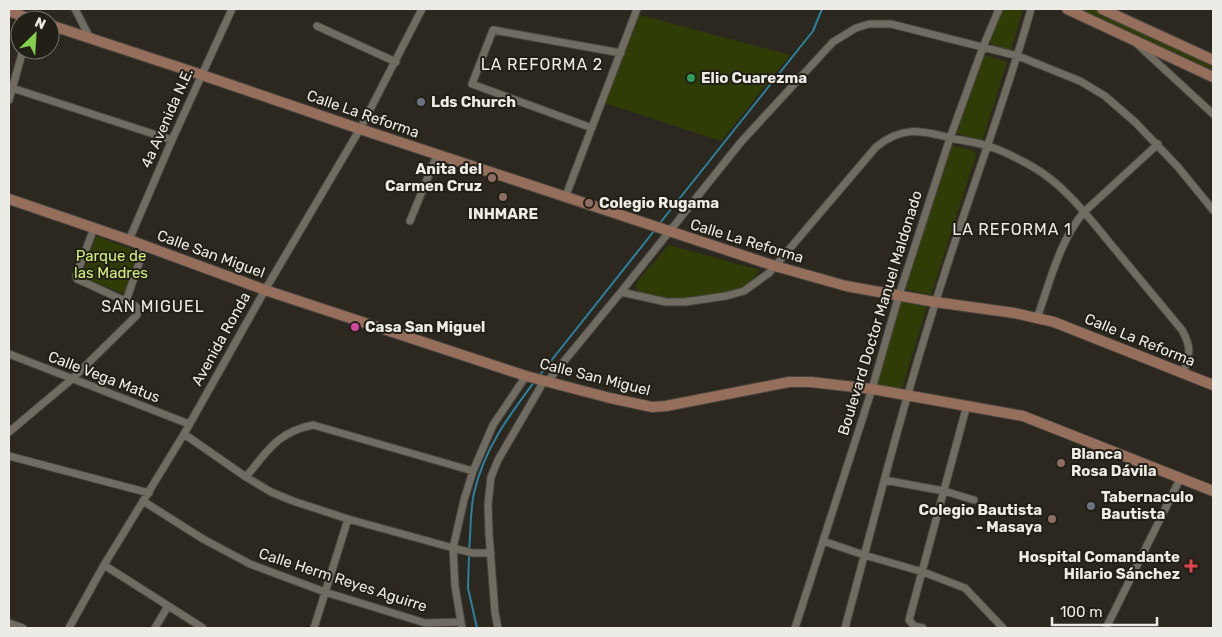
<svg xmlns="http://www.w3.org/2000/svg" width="1222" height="637" font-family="Rubik,sans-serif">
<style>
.green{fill:#303c06}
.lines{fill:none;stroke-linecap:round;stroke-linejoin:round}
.stream{stroke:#2983a0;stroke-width:2}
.street-casing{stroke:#48453e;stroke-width:9}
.secondary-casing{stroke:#48453e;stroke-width:12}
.street{stroke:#706c62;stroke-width:7}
.secondary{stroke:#966e5c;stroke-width:10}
.leisure-dot{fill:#2e9e5b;stroke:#221f16;stroke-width:2}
.worship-dot{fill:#6b7280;stroke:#221f16;stroke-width:2}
.education-dot{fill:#8d6e63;stroke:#221f16;stroke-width:2}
.hotel-dot{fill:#d1479c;stroke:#221f16;stroke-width:2}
.health-dot{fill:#e0444e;stroke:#221f16;stroke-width:2}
.labels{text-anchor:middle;stroke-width:4;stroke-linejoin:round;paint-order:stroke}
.poi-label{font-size:15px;font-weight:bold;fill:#edebe5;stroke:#221f16;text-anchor:start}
.street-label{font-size:15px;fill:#edebe5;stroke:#221f16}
.park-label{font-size:15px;fill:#d1f07d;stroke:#221f16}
.neighbourhood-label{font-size:16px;letter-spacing:1px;fill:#edebe5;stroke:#221f16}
</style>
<rect width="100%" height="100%" fill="#2c2820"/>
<path class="green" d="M1001,9H1023L1011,50L989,43Z
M1079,9H1095L1213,63V70Z
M636,14L790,55L721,141L602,102Z
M984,55L1007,62L982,141L956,133Z
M951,145L977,152L931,295L905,289Z
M96,236L139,252L124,294L82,277Z
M669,245L760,270L745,288L720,295L685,299L652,296L640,294L635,286L642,276Z
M901,300L927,306L901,392L878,385Z"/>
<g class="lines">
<path class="stream" d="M660,223L813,31L822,9
M539,376L654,231
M469,550C471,532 470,511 474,493C484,449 508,417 534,382
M469,555L468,588L477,628"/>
<g class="street-casing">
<path id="street" d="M75,9L90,38
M317,26L396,62
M1137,44L1213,114
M9,87L172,140
M9,100L23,50
M592,128L472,84L493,30L621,53
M565,198L637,9
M410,221L437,155
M129,240L172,140L232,9
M621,292L666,302H685L726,296L744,291L769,273L876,147C902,126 920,130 951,138C963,141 976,142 988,146C1004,151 1019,159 1033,167C1063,184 1087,215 1109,242C1133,271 1157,300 1182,330C1192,348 1190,354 1183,373
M126,301L145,246
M1037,318C1050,283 1059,241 1084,212L1158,144
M9,354L189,424
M547,382L621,292L741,142L833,42L856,28L869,24H891L1018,56L1080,81L1105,96L1135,122L1178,167L1213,210
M9,432L72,379L137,315L138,309L134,305L77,279L76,276L94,228
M184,434L246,477L271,492L293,501L348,519L457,549L473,553H491
M9,456L149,493
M246,477C268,450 278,432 313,425L473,471
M884,480L944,491L974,500
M143,501L203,539L250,564L325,592L425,623L460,622
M823,541L864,555L923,572L965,588L1003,628
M104,565L203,628
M9,623L23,628
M69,628L104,565L184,434L265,290L360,129L422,9
M155,628L168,606
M314,628L348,519
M462,628L455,586L453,548L464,500L473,471L493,425L526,376
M498,628L495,613L489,534L488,504L491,477L498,460L544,381
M795,628L872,389L899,295L950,138L983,47L999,9
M845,628C874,520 901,411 935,304C965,205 1003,109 1031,9
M923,628L914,626L909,620L967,405
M1106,628L1180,479"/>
</g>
<g class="secondary-casing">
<path id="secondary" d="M1067,9L1213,77
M1102,9L1213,60
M9,11L33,20
M50,25L202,75L360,129L775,266L846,286L935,302L1014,313L1054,322L1213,385
M9,199L129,240L265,290L526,376L610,398L652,407L666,406L789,382H811L872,389L1023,416L1213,491"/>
</g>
<use href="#street" class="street"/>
<use href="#secondary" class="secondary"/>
</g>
<circle class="leisure-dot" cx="691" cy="78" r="5"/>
<g class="worship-dot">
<circle cx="421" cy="102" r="5"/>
<circle cx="1091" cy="506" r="5"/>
</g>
<g class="education-dot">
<circle cx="492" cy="178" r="5"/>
<circle cx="503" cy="197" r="5"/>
<circle cx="589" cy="203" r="5"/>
<circle cx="1061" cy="463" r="5"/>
<circle cx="1052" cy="519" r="5"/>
</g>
<circle class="hotel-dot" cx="355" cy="327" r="5"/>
<path class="health-dot" d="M1188.5 558.5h5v5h5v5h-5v5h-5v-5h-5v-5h5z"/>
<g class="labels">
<g class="poi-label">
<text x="701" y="83">Elio Cuarezma</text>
<text x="431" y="107">Lds Church</text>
<text x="482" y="174" text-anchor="end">Anita del<tspan x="482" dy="17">Carmen Cruz</tspan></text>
<text x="599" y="208">Colegio Rugama</text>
<text x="503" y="219" text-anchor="middle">INHMARE</text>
<text x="365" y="332">Casa San Miguel</text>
<text x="1071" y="459">Blanca<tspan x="1071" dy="17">Rosa Dávila</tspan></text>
<text x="1101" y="502">Tabernaculo<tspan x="1101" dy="17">Bautista</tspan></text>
<text x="1042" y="515" text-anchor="end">Colegio Bautista<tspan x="1042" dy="17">- Masaya</tspan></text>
<text x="1180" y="562" text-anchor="end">Hospital Comandante<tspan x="1180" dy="17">Hilario Sánchez</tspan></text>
</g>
<g class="street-label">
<text transform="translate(363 114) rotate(19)" y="5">Calle La Reforma</text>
<text transform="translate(167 118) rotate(-66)" y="5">4a Avenida N.E.</text>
<text transform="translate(747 241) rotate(17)" y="5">Calle La Reforma</text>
<text transform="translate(211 254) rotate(20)" y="5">Calle San Miguel</text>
<text transform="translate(880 313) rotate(-73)" y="5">Boulevard Doctor Manuel Maldonado</text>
<text transform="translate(221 339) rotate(-61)" y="5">Avenida Ronda</text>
<text transform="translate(1140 340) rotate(22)" y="5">Calle La Reforma</text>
<text transform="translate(104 377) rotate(21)" y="5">Calle Vega Matus</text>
<text transform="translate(595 377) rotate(14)" y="5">Calle San Miguel</text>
<text transform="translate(343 580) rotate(18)" y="5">Calle Herm Reyes Aguirre</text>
</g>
<g class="park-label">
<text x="111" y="261">Parque de<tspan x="111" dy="17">las Madres</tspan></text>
</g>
<g class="neighbourhood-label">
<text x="542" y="70">LA REFORMA 2</text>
<text x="1012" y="235">LA REFORMA 1</text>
<text x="153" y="312">SAN MIGUEL</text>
</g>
</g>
<rect width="1222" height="637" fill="none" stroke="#edebe5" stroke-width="20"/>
<g transform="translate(35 35) rotate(25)"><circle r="24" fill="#221f16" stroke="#737169"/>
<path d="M0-4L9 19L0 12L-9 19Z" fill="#85cf4d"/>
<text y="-8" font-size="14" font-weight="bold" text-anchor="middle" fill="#edebe5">N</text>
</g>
<path d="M1052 617v8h105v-8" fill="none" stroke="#edebe5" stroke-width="2.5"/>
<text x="1060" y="617" font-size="15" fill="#edebe5" stroke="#221f16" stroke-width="4" paint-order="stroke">100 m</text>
</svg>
